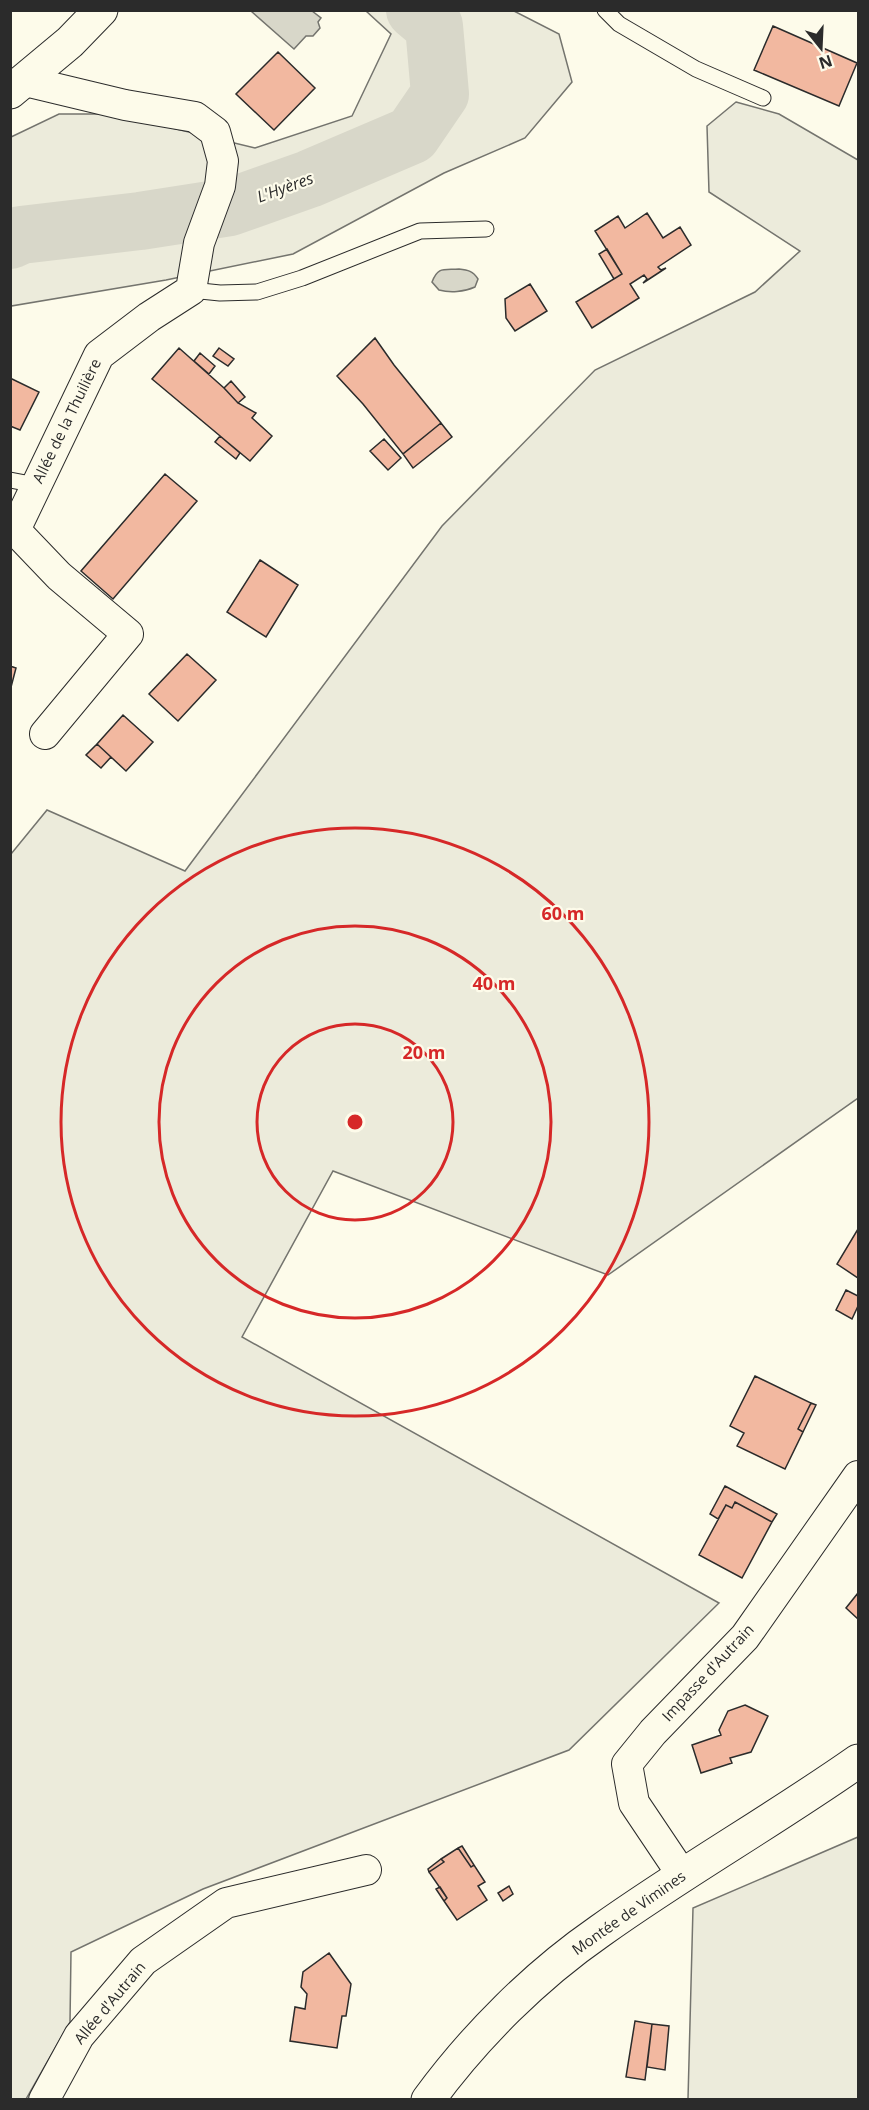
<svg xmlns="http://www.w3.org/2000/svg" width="869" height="2110" font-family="'Open Sans',sans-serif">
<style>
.green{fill:#ecebdb;stroke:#74746e;stroke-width:1.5}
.water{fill:#d8d7c9;stroke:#74746e;stroke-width:1.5}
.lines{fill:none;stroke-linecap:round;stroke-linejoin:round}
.river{stroke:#d8d7c9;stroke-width:58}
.building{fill:#f2b8a0;stroke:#2b2b2b;stroke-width:1.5}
.lane-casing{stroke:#2b2b2b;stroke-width:17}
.street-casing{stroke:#2b2b2b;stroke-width:32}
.secondary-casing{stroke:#2b2b2b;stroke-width:35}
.primary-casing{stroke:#2b2b2b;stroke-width:35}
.lane{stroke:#fdfbea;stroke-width:15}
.street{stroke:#fdfbea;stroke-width:30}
.secondary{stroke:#fdfbea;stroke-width:33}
.primary{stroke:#fdfbea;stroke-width:33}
.ring{fill:none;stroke:#d62828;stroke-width:3}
.labels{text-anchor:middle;stroke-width:4.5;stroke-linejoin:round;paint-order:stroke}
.street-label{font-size:15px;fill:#2b2b2b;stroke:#fdfbea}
.water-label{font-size:16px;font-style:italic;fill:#2b2b2b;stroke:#fdfbea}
.centre{fill:#d62828;stroke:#fdfbea;stroke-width:3}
.ring-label{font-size:18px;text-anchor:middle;font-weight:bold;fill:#d62828;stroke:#fdfbea;stroke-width:4.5;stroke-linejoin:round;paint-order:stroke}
</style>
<rect width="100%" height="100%" fill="#fdfbea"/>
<path class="green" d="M366,11H514L559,34L572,82L525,138L444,173L293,254L166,280L11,306V137L59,114H114L255,148L352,116L391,34Z
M736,102L779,114L858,160V1098L608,1275L333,1171L242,1337L719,1603L569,1750L203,1889L71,1952L70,2022L26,2099L11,2100V854L47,810L185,871L442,526L595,370L755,292L800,251L709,192L707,126Z
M858,1837V2099H688L693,1908Z"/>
<path class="water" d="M251,11H312L321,18L318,22L320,28L313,36H306L294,49Z
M459,269C468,270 473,271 478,279L475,287C464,292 450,293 439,290L432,282C438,266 444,270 459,269Z"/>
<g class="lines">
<path class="river" d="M10,240L21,235L140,221L230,207L309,179L412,135L440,94L434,26L415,10"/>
</g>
<path class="building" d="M773,26L857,63L839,106L754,70Z
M278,52L315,88L274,130L236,94Z
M647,213L663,238L680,227L691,245L658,267L661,270L666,268L643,283L647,279L644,275L630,284L639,298L592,328L576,302L622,274L595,231L618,216L625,228Z
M607,249L622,274L614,279L599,254Z
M530,284L547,311L515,331L506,318L505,299Z
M375,338L394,365L441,423L403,454L363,404L337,376Z
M179,348L224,388L238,403L256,413L252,418L272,436L250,461L152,379Z
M219,348L234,359L228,366L213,356Z
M200,353L215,366L209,374L194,361Z
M10,378L39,392L20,430L10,426Z
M231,381L245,397L238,403L224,388Z
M441,423L452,437L413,468L403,454Z
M220,436L240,453L236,459L215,442Z
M384,439L401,458L388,470L370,451Z
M165,474L197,501L113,599L81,571Z
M260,560L298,585L266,637L227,612Z
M187,654L216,680L178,721L149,694Z
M10,666L16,668L10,691Z
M123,715L153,742L126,771L97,744Z
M97,744L111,757L101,768L86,755Z
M858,1229V1278L837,1264Z
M846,1290L858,1296V1306L852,1319L836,1310Z
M755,1376L811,1403L798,1429L803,1432L785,1469L737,1446L744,1433L730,1426Z
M811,1403L816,1405L803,1432L798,1429Z
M725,1486L777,1514L772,1522L735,1502L732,1508L726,1505L718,1519L710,1514Z
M735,1502L772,1522L742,1578L699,1555L726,1505L732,1508Z
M858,1593V1619L846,1608Z
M745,1705L768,1716L751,1752L730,1758L732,1763L701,1773L692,1745L721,1735L719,1730L728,1711Z
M462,1846L474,1865L471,1867L458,1848Z
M458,1848L471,1867L474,1865L485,1882L478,1886L487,1900L457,1920L444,1901L447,1898L429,1872L444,1862L441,1859Z
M441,1859L444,1862L429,1872L428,1869Z
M509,1886L513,1894L503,1901L498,1893Z
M440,1887L447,1898L444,1901L436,1889Z
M329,1953L351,1984L346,2016H342L337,2048L290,2041L295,2007L305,2009L307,1994L301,1987L303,1972Z
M635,2021L652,2024L645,2080L626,2077Z
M652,2024L669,2026L665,2070L647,2067Z"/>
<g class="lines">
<g class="lane-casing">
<path id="lane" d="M605,10L619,24L696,69L763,98
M191,290L220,293L257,292L302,278L420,231L486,229
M10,480L36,485"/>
</g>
<g class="street-casing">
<path id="street" d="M25,81L125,105L195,117L215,132L223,161L220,186L199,243L191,290L149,317L99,355L15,530L59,576L128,634L45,734
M683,1876L634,1803L627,1764L653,1732L745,1637L858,1476
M44,2100L79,2036L143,1961L226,1903L366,1870"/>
</g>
<g class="secondary-casing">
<path id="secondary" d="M428,2100C475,2036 535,1976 600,1931C684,1871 774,1820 858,1761"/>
</g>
<g class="primary-casing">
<path id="primary" d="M10,92L70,42L101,10"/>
</g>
<use href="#lane" class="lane"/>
<use href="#street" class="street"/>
<use href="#secondary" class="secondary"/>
<use href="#primary" class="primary"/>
</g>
<g class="ring">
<circle cx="355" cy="1122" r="98"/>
<circle cx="355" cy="1122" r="196"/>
<circle cx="355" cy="1122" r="294"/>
</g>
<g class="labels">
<g class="street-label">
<text transform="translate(67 421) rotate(-64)" y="5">Allée de la Thuilière</text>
<text transform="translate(708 1673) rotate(-47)" y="5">Impasse d'Autrain</text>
<text transform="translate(629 1913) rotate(-35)" y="5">Montée de Vimines</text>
<text transform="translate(110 2003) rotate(-50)" y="5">Allée d'Autrain</text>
</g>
<g class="water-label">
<text transform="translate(285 187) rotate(-20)" y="6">L'Hyères</text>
</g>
</g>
<circle cx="355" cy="1122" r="9" class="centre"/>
<g class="ring-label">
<text x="563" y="920">60 m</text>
<text x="494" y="990">40 m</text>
<text x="424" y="1059">20 m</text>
</g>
<rect width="869" height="2110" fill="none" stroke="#2b2b2b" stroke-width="24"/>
<g transform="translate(821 48) rotate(162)" stroke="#fdfbea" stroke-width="4.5" paint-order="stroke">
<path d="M0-4.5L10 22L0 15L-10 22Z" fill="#2b2b2b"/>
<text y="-9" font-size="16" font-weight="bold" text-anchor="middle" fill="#2b2b2b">N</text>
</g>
</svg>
